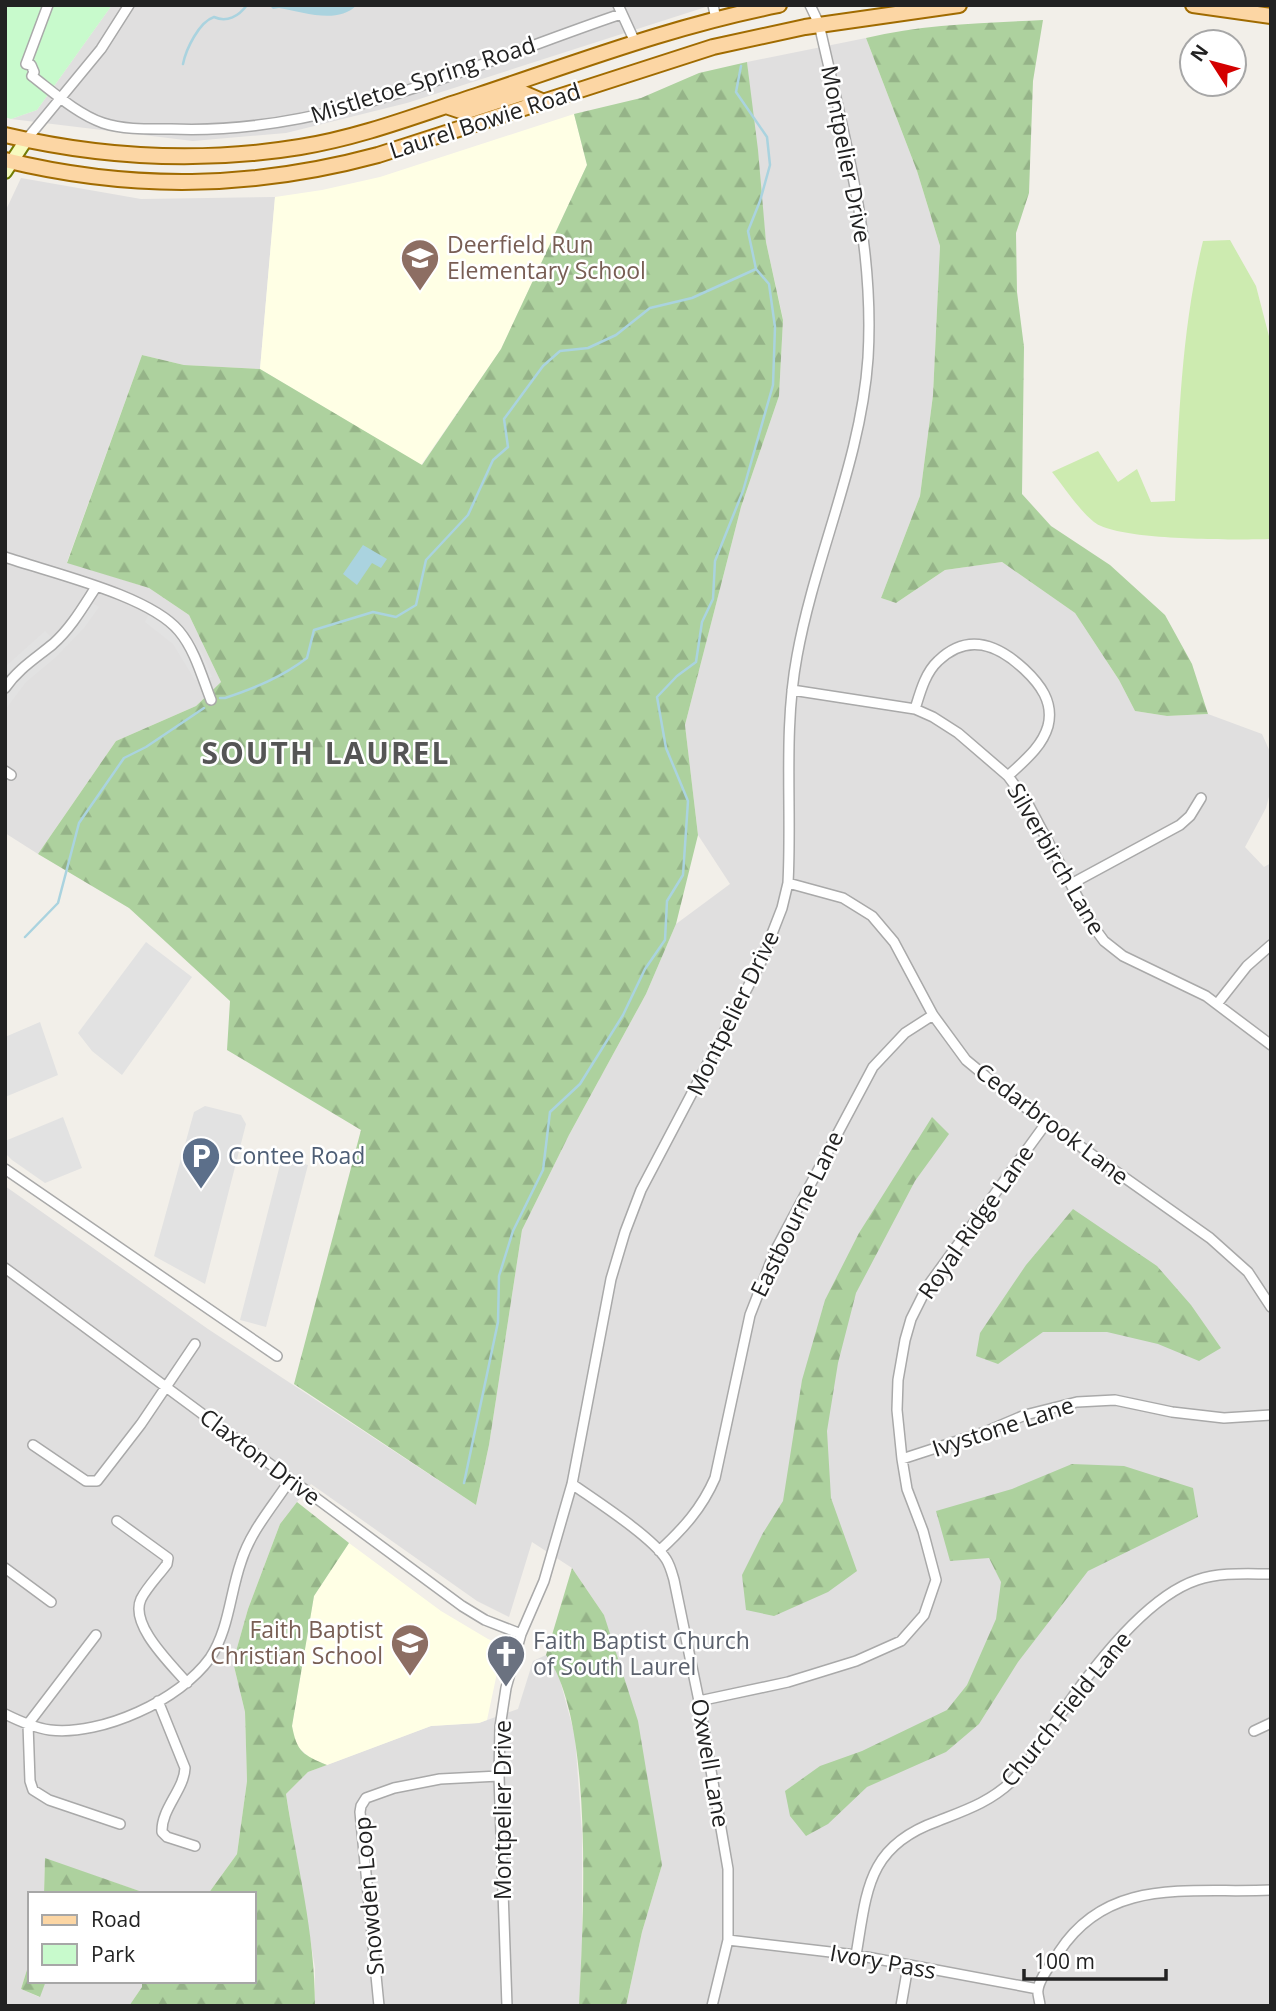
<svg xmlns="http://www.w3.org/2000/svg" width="1276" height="2011" font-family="'Open Sans',sans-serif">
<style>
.residential{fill:#e0dfdf}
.education{fill:#ffffe5}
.grass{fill:#cdebb0}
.forest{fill:url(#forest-firs)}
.park{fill:#c8facc}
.parking{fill:#e2e2e2}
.water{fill:#aad3df}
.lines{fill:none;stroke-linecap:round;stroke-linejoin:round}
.stream{stroke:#aad3df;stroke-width:2.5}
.street-casing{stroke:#a9a9a9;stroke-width:12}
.secondary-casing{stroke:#707d05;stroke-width:16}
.primary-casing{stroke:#a06b00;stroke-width:18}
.street{stroke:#fff;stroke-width:9}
.secondary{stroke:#f7fabf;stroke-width:12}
.primary{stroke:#fcd6a4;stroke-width:14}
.labels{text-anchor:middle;stroke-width:5;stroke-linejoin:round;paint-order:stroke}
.street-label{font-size:23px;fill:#222;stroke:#fff}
.education-label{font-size:23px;fill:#785e54;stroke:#fff;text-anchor:start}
.service-label{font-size:23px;fill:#4e5e75;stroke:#fff;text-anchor:start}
.worship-label{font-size:23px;fill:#5b616d;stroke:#fff;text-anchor:start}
.district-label{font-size:30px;font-weight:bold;letter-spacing:2px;fill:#555;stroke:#fff}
</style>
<defs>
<pattern id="forest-firs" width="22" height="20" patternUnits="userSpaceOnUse" patternTransform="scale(1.75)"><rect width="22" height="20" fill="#add19e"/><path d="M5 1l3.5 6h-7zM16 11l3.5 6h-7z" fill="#95b388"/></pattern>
</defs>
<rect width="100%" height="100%" fill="#f2efe9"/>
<path class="residential" d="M112,5H712L407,103L286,133L193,141L11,119L37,110Z
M866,38L917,171L940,246L933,395L920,496L881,598L896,603L945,570L1002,562L1075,613L1119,680L1135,711L1167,716L1208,714L1262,734L1271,754V789L1266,808L1245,847L1264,867L1271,863V2006H626L642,1932L662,1865L604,1615L572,1568L532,1542L509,1617L477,1601L311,1484L280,1524L248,1609L233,1662L245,1712L247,1781L237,1854L208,1894H148L45,1859L44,1894H30V1960L21,1989L39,1997L46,1981H142V1987L129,2006H5V1186L208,1329L476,1505L489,1445L522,1230L569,1135L646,994L676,924L730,884L698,835L685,725L741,507L779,396L783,319L766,242L747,62Z
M21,178L141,199L275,197L260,369L184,365L142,355L67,562L149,588L189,615L221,682L196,706L116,741L38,854L5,833V212Z
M546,1655L557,1669L575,1736L582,1834V1946L579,2006H315V1968L286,1794L308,1772L431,1726L479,1723L518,1709L533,1661Z"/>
<path class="education" d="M574,114L587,165L501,349L421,465L260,369L275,197L322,190L380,177Z
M349,1543L441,1611L488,1639L503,1645L487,1720L479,1723L431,1726L327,1765L310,1758L295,1744L292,1726L314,1596Z"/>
<path class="grass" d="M1230,240L1256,286L1271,344V539C1238,540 1117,541 1094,522C1078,509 1065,488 1052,472L1098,451L1118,482L1137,469L1151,502L1175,501C1179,414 1182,326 1203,241Z"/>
<path class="forest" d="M1043,20L1033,81L1029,193L1016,233L1017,292L1024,347L1022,494L1051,526L1110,565L1165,615L1192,664L1208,714L1167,716L1135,711L1119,680L1075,613L1002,562L945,570L896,603L881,598L920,496L933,395L940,246L917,171L866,38C923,24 984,23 1043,20Z
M747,62L758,150L766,242L783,320L779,396L741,507L685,725L698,835L676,924L646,994L569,1135L522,1230L489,1445L476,1505L294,1384L361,1130L227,1050L230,1001L129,908L38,854L116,741L196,706L221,682L189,615L149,588L67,563L142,355L184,365L260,369L422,465L501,349L587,165L574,114L641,98L699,73Z
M932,1117L949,1134L915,1181L856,1293L838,1363L827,1431L831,1498L857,1571L828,1592L774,1616L746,1610L742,1575L763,1533L783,1501L802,1380L825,1300L859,1233Z
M1073,1209L1157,1266L1191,1305L1221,1348L1199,1361L1158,1344L1107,1332H1043L998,1364L976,1356L980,1333L1026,1265Z
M1072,1464L1124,1466L1193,1488L1198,1517L1088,1571L1018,1662L979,1724L946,1752L867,1787L828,1824L806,1836L790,1816L785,1791L820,1766L862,1751L947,1710L967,1685L996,1619L1001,1582L989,1558L950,1561L936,1511L1012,1489Z
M297,1502L349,1543L314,1596L292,1726C297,1752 303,1755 327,1765L308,1772L286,1794C297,1866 315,1932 315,2006H129L142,1987V1981H254V1894H208L237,1854L247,1781L245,1712L233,1662L248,1609L280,1524Z
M572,1568L604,1615L638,1721L662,1865L642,1932L626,2006H579C583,1924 595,1719 546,1655Z
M45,1858L148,1894H44Z
M30,1960V1981H46L40,1997L21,1989Z"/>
<path class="park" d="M5,5H112L37,110L11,119L5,117Z"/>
<path class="parking" d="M85,599L99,607L84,628L56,657L26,682L5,710V667L45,631L52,638Z
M154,604L180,623L202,653L212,677L195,680L173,644L145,622Z
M146,942L192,977L122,1075L92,1051L78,1033Z
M40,1022L58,1075L5,1097V1037Z
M205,1106L241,1115L246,1124L205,1284L154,1256L194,1112Z
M63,1117L82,1168L45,1183L12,1160L5,1153V1141Z
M282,1157L308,1165L266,1327L240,1320Z"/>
<path class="water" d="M269,5H357C337,25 304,12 279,8L273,9Z
M363,545L387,559L381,568L372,563L357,585L343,574Z"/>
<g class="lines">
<path class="stream" d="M183,64C186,49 199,22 214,17C227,23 239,16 247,5
M220,698H225C255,688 282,677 307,658L314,630L373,612L396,617L416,605L426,560L468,515L493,460L508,447L504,419L543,366L560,351L588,348L616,335L650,308L692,298L756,269L748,231L760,201L770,165L767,137L736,92L741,66
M25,937L58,903L79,823L124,758L146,747L204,708
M464,1483L498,1322L499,1276L513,1231L543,1170L550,1112L580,1084L623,1015L645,969L665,940L667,901L683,875L688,801L666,748L657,697L677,676L696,662L702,622L713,599L715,561L743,491L773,385L775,327L769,284L756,269"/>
<g class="street-casing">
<path id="street" d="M48,5L26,64L31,65L34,72L32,76C53,92 77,114 103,123C124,130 149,129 171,129C329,136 475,63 621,14
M618,5L635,42
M713,5L716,19
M26,140L101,49L129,5
M5,557C51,573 149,595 179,631C195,650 202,677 211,700
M5,688C18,669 36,658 53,644C71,628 83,607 96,587
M792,690L915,709L933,717L958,733L1008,776L1027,802L1093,926L1104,941L1123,956L1206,996L1271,1045
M915,709C920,693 925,673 938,661C968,632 998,645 1024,669C1040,684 1054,702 1048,726C1042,747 1024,761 1008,776
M5,771L11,775
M788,883L843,898L872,916L894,942L933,1015L966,1060L1012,1098L1210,1238L1248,1272L1271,1307
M1071,884L1180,825L1190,816L1201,798
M1217,1004L1247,966L1271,945
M5,1169L277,1356
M5,1268L462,1606L485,1620L521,1634
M33,1445L86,1481H97L141,1424L195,1344
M902,1459L985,1432L1025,1415L1077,1402L1115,1400L1172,1412L1224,1418L1271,1415
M572,1484C596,1501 651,1536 666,1559C670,1565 672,1573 674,1580L699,1701L728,1869V1940L712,2006
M117,1521L168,1558L167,1564C159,1575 147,1587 141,1599C129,1625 172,1665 187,1683
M659,1551C683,1529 702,1508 715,1478L750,1315L775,1251L873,1067L905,1033L933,1015
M5,1568L51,1602
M96,1635L28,1724L30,1781L33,1790L49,1800L120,1824
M158,1701L185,1768C184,1790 161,1809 162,1832L167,1837L195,1846
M699,1701L788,1682L856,1661L901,1641L924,1615L936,1580L923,1531L907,1489L902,1459L897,1410L898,1380L905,1340L911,1319L927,1287L1047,1122
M5,1714C19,1721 35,1728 50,1730C102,1736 180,1700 210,1658C229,1630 230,1593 241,1562C250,1532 273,1506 290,1480
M1254,1731L1271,1723
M728,1940L856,1955L1038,1989
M856,1955C867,1890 867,1846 938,1821C966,1810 990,1802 1012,1781C1029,1763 1042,1741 1056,1721C1087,1675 1143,1598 1197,1580C1221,1572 1246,1574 1271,1574
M379,2006L360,1812L361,1806L366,1798L394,1788L440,1779L499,1776
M507,2006L499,1776L500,1727L506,1688L521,1634L544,1581L572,1484L611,1279L625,1232L641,1190L761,962L782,908L788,883C792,808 783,731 797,656C815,556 861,461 868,358C875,242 844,136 819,24L810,5
M901,2006L908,1966
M1040,2006C1040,2001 1037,1994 1038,1990C1039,1978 1053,1962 1059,1952C1109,1875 1192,1894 1271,1890"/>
</g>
<g class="secondary-casing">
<path id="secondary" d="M5,172L26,140"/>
</g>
<g class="primary-casing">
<path id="primary" d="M1193,5L1271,16
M446,106L464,112L523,93L544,102
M5,135C103,158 202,163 300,147C362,137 420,114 479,95C578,62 676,25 779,5
M5,160C132,191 252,189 378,155L713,47L805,27L959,5"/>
</g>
<use href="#street" class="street"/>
<use href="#secondary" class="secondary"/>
<use href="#primary" class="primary"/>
</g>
<defs>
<g id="school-pin" transform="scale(2.0125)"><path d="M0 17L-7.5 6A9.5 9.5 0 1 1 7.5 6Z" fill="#8d6e63" stroke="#fff"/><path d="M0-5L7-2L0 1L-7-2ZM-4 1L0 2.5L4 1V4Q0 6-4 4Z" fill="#fff"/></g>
<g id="parking-pin" transform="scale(2.0125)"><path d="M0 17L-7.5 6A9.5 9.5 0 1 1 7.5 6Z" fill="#5c6f8a" stroke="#fff"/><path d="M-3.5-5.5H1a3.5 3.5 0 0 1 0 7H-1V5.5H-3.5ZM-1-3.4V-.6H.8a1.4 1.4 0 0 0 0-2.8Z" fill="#fff"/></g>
<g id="church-pin" transform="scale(2.0125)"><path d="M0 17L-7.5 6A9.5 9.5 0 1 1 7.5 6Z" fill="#6b7280" stroke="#fff"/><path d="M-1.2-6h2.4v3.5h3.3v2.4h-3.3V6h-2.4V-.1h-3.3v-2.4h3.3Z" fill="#fff"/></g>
</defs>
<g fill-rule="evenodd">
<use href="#school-pin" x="420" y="258"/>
<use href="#parking-pin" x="201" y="1156"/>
<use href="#school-pin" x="410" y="1643"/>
<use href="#church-pin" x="506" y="1654"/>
</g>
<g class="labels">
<g class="street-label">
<text transform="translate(423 80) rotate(-18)" y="8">Mistletoe Spring Road</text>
<text transform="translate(485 121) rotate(-18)" y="8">Laurel Bowie Road</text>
<text transform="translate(846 154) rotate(79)" y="8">Montpelier Drive</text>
<text transform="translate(1056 859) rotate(60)" y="8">Silverbirch Lane</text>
<text transform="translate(733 1013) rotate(-64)" y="8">Montpelier Drive</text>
<text transform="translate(1052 1124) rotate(37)" y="8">Cedarbrook Lane</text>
<text transform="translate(797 1214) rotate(-64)" y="8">Eastbourne Lane</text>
<text transform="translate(976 1222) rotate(-55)" y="8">Royal Ridge Lane</text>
<text transform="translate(1003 1427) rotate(-18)" y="8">Ivystone Lane</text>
<text transform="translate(260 1457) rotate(37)" y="8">Claxton Drive</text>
<text transform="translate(1066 1709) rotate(-51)" y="8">Church Field Lane</text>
<text transform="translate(710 1763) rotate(80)" y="8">Oxwell Lane</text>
<text transform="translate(503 1810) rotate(-90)" y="8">Montpelier Drive</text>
<text transform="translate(369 1896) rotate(-95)" y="8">Snowden Loop</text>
<text transform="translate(883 1962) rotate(10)" y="8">Ivory Pass</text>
</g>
<g class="education-label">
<text x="447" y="253">Deerfield Run<tspan x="447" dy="26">Elementary School</tspan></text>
<text x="383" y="1638" text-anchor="end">Faith Baptist<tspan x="383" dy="26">Christian School</tspan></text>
</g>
<g class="service-label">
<text x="228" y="1164">Contee Road</text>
</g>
<g class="worship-label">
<text x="533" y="1649">Faith Baptist Church<tspan x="533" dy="26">of South Laurel</tspan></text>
</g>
<g class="district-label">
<text x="326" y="764">SOUTH LAUREL</text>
</g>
</g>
<rect width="1276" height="2011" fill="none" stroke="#222222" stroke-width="14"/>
<rect x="28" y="1892" width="228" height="91" fill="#ffffff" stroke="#a7a7a7" stroke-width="2"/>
<rect x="42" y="1915" width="35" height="10" fill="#fcd6a4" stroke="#a7a7a7" stroke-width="2"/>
<text x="91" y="1927" font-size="21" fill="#222222">Road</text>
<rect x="42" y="1944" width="35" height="21" fill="#c8facc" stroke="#a7a7a7" stroke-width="2"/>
<text x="91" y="1962" font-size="21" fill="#222222">Park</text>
<g transform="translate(1213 63) rotate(306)"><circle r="33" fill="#ffffff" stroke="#a7a7a7" stroke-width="2"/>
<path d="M0-5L12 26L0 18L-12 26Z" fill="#d40000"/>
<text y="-10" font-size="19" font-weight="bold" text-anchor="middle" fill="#222222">N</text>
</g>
<path d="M1024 1969v10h142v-10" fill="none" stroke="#222222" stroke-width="3.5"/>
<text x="1034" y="1969" font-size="21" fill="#222222" stroke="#ffffff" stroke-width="5" paint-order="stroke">100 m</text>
</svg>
